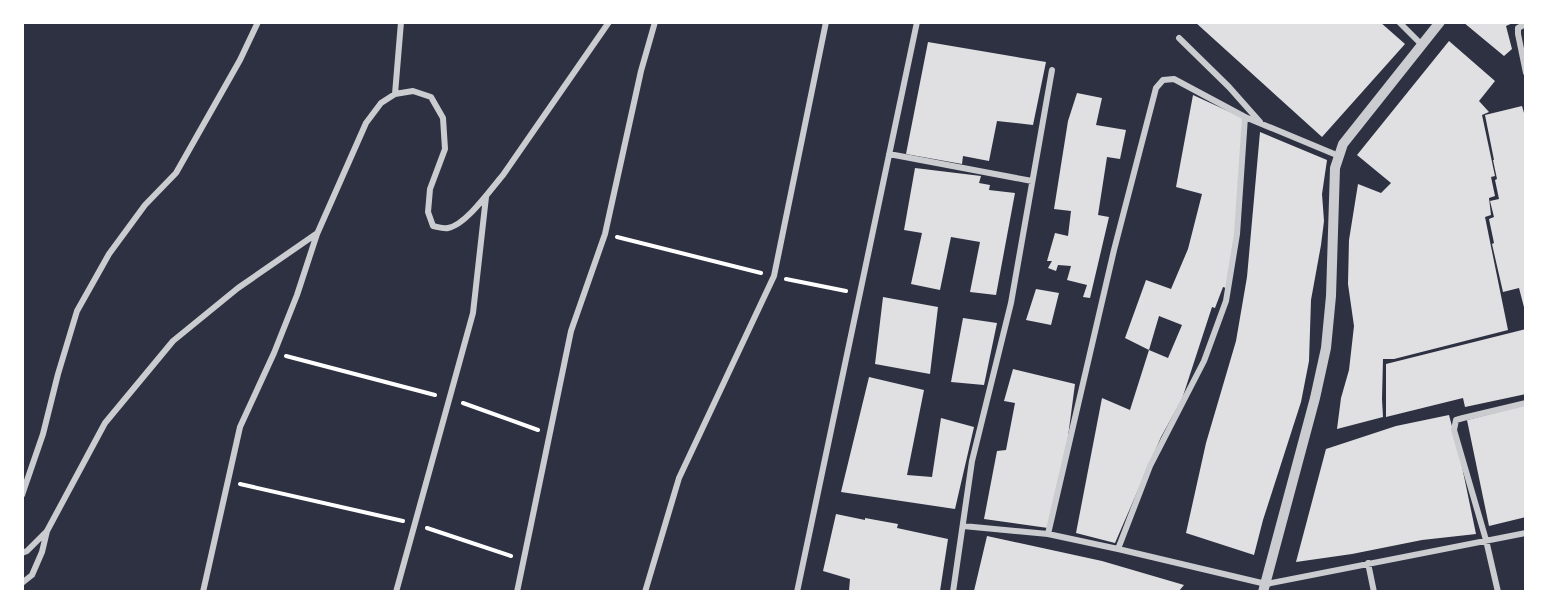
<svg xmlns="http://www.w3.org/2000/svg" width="1548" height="614" font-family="Helvetica,sans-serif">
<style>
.building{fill:#e0e0e3;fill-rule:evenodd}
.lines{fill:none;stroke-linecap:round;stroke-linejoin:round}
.path{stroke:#fff;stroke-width:4}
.minor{stroke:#caccd0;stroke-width:6}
.tertiary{stroke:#caccd0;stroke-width:10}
</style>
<rect width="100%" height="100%" fill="#2d3142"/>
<path class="building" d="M1195,22H1380L1405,44L1322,137Z
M1463,22H1515L1506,26L1512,49L1504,56Z
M1449,41L1495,81L1479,101L1489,112L1482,115L1495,176L1491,177L1495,196L1489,198L1491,215L1485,217L1508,330L1394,359H1383L1382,399L1383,417L1337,429L1341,398L1349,370L1354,326L1348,284L1349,240L1358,184L1381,193L1391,183L1357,155Z
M928,42L1046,62L1033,125L997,121L989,161L963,156L962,164L906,154Z
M1077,93L1102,98L1096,125L1126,130L1120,159L1107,157L1098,215L1109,217L1090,298L1083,297L1087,285L1067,280L1071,266L1058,265L1056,271L1048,268L1052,261H1047L1055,233L1068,236L1071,211L1054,209L1068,121Z
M1193,95L1243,118L1236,234L1226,288L1223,287L1215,308L1212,307L1182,399L1161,437L1115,543L1076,533L1102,398L1130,410L1149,350L1125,338L1146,280L1171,289L1188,249L1202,194L1176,187ZM1159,316L1182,325L1168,358L1149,350Z
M1522,106L1526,120L1525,311L1519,288L1503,292L1492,244L1494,243L1489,219L1494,217L1490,201L1499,199L1495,180L1497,179L1493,160H1494L1485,115Z
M1260,132L1327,160L1322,194L1324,221L1321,245L1311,300L1309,361L1301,402L1263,520L1254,555L1186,533L1206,443L1236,341L1247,277Z
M915,168L981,176L979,183L990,185L989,190L1015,193L996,295L970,292L980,242L951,237L940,290L911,284L922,233L904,230Z
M1036,289L1059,293L1051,325L1026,320Z
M883,297L938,307L930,374L875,364Z
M963,318L997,323L984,385L951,382Z
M1526,329V394L1465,407L1463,398L1386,417V364Z
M1013,369L1075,384L1067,444L1048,528L984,519L997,451L1006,450L1015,403L1004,401Z
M869,377L924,390L907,475L932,477L941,418L974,427L955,509L841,492Z
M1526,405V517L1489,526L1467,420Z
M1449,415L1460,457L1476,534L1422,540L1352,554L1296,562L1326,449L1396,426Z
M836,514L865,520V518L898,524L897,528L948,539L940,591H849L850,579L823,571Z
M987,536L1102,561L1184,585L1179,591H974Z"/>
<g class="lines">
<path class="path" d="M617,237L761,273
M786,279L846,291
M286,356L435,395
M463,403L538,430
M240,484L403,521
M427,528L511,556"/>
<path class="minor" d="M1399,22L1422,45
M1526,24L1518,28V34L1526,73
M1179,38L1229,87L1260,122
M395,94L401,22
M889,154L1032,181
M22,495L43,434L58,374L77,311L109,254L145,205L176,173L240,60L258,22
M963,526L1048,534L1118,549L1266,584L1526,533
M1048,534L1114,250L1156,88L1163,80L1174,79L1245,117L1339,156
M1118,549L1150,466L1204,361L1226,301L1237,234L1245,117
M22,553L27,551L46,532
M1368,563L1374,592
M22,583L32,575L42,552L47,531L105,423L173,341L238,288L316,234
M203,592L240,427L274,353L297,295L317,234L366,123L381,103L395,94L413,91L431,97L443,118L445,149L430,189L428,212L433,226C438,227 444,229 448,228C466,225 491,189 503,175L609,22
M396,592L473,313L486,197
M517,592L571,331L605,234L641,71L655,22
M645,592L679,478L774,276L826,22
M797,592L917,22
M953,592L972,461L1011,303L1052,70
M1498,592L1486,540L1454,430L1456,420L1463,418L1526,403"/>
<path class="tertiary" d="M1263,592L1315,398L1326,348L1331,296L1335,168L1343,144L1440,22"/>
</g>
<rect width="1548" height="614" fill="none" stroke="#ffffff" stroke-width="48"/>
</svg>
